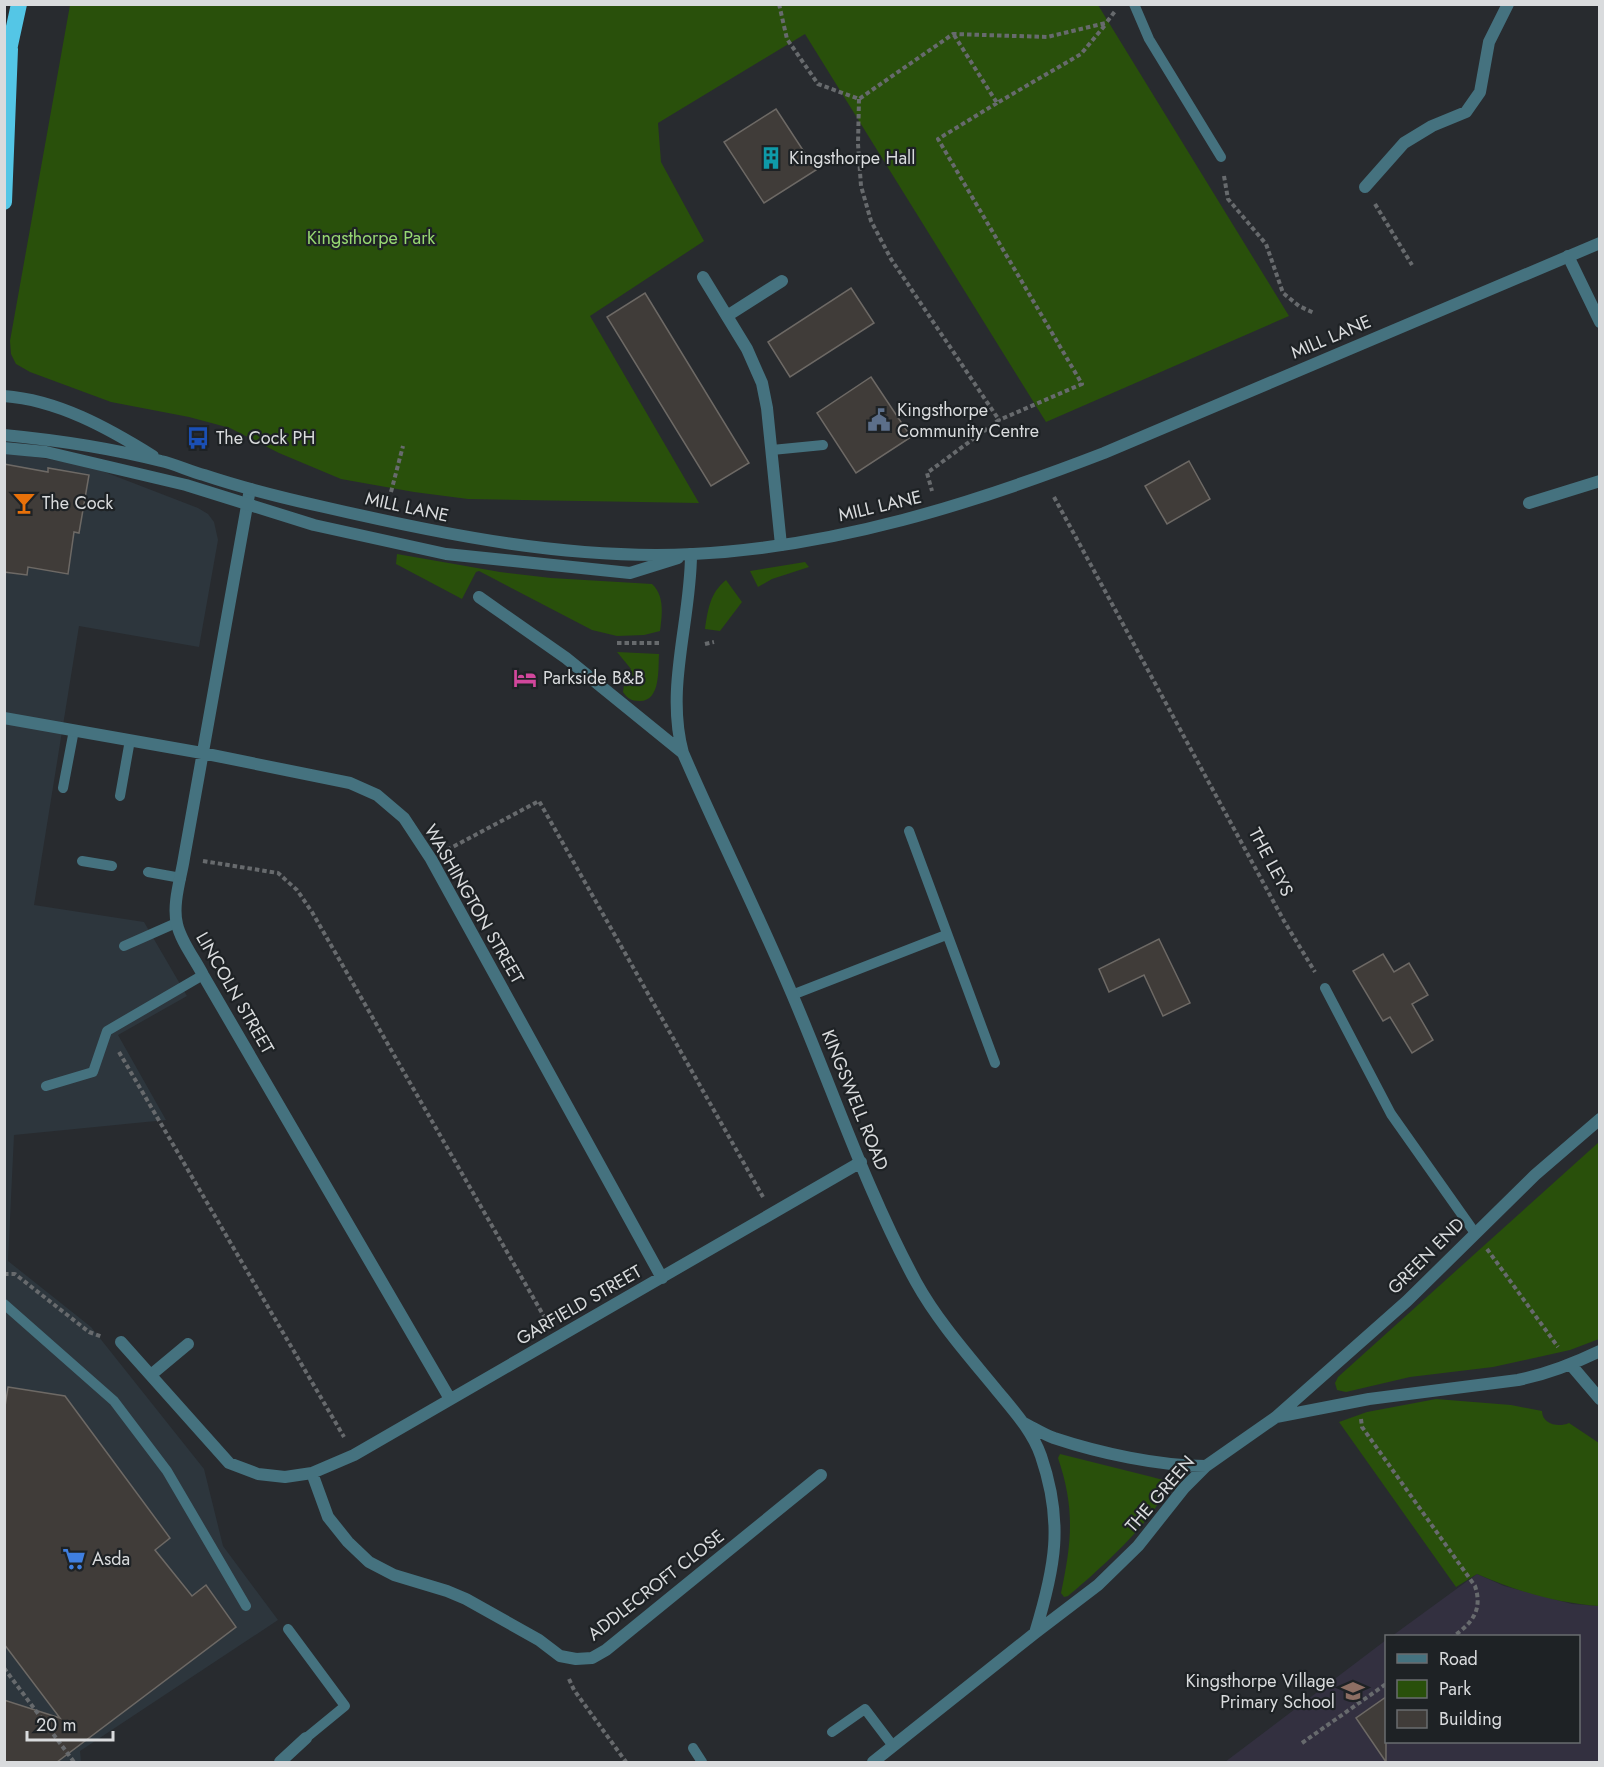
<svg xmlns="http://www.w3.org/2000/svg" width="1604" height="1767" font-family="Jost,sans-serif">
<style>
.built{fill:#2d363d}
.education{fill:#333040}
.green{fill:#29500b}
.building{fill:#403c39;stroke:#6d6965;stroke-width:1.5}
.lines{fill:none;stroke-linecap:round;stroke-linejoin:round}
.path{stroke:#676a6d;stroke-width:4;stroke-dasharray:4.5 3;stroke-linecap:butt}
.service{stroke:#45727f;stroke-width:10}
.minor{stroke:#45727f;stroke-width:12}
.tertiary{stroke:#45727f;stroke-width:12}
.trunk{stroke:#54c6e6;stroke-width:16}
.labels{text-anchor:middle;stroke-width:4.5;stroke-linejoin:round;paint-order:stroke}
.poi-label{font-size:18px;fill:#d9dbdd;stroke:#1e2225;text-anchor:start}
.park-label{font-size:18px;fill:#97d872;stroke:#1e2225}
.street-label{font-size:18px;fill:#d9dbdd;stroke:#1e2225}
</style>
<rect width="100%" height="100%" fill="#282b2f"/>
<path class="built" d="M5,452L89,466L198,508L208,514L214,522L218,540L199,647L79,626L34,905L144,922L187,996L118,1035L166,1120L14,1135L8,1261L91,1327L204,1469L223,1546L278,1620L80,1751L81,1762H5Z"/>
<path class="education" d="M1477,1574L1504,1586L1572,1604L1599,1606V1762H1225L1386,1640V1742H1578V1636H1392Z"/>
<path class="green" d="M70,5H1098L1289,316L1046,422L805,34L658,123L661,162L704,241L590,316L699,503L468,499L414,492L341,479L279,453L230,428L189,417L111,402L30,372L16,364L11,354L10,341Z
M397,554L500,572L551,578L652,584C665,596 662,615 660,631L644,635L617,636L592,630L479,571L476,572L462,599L396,564Z
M805,562L809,567L772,579L758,587L750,571Z
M726,580L742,602L720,631L705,629C708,609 710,593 726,580Z
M617,652L659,654C658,669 661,702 639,701C631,701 627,698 623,692L625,677L631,669Z
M1599,1142V1339L1570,1350L1493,1367L1410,1377L1346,1392L1337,1390L1335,1383L1338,1377Z
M1436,1399L1511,1405L1542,1411C1542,1424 1558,1428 1569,1423L1599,1443V1606C1557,1603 1516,1591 1477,1574L1456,1587L1339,1422L1367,1412Z
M1060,1454L1152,1477L1163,1480L1166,1484C1165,1512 1090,1578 1068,1596L1064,1597L1061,1593C1072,1541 1075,1508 1058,1458Z"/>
<path class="building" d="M776,109L816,170L764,203L724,142Z
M851,288L874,323L790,377L768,342Z
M645,293L749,463L711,486L607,317Z
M871,377L911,437L856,473L817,413Z
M1189,461L1210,499L1167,524L1145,486Z
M4,464L48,472V468L89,475L79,533L74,532L68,574L28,567L27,575L4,572Z
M1159,939L1190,1003L1163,1016L1144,975L1109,992L1099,969Z
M1383,954L1394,972L1409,963L1428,995L1412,1004L1433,1040L1412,1053L1390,1017L1383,1021L1353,971Z
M8,1387L65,1396L170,1538L155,1550L192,1596L206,1585L236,1627L57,1762H4V1700L60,1718L4,1644V1413Z
M1386,1697V1762L1356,1718Z"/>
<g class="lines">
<path class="path" d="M779,4L787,39L818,84L859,99L953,34L1047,37L1106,23L1116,10
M954,35L997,103L1081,54L1106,24
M859,99L858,144L861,186L871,221L891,259L999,420L927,473L932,491
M997,103L938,139L1082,384L999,420
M1224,176L1228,199L1266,244L1283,293L1299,306L1314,313
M1375,204L1412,265
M391,492L403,446
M1054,497L1284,921L1315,972
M617,643H659
M705,644L714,642
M447,850L539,801L763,1197
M203,861L278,873L297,890L312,912L546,1320
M119,1052L344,1437
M1487,1249L1558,1347
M4,1274H15L89,1332L103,1337
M1361,1419L1362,1427L1475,1586C1483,1610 1472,1623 1454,1636
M4,1668L74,1762
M569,1679L574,1690L626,1762
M1302,1743L1386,1684"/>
<path class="service" d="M1134,4L1149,39L1221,157
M772,450L823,445
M63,788L74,730
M120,796L130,740
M909,831L995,1063
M82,861L112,866
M148,872L181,878
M124,946L176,923
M1325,988L1391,1114L1475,1233
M792,995L946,935
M46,1086L93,1072L107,1031L203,975
M4,1304L114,1401L167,1471L246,1606
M288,1629L345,1706L306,1738
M832,1732L865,1709L893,1746
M693,1748L702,1762"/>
<path class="minor" d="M1365,187L1404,143L1432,126L1466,112L1480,92L1489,42L1508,4
M1568,256L1600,322
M703,277L747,349L762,383L767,408L781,545
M727,316L782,281
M250,489L184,858C181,878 172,904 177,924C181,942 195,959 203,975L450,1399
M1529,503L1600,481
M691,554C691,620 665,688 683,753C718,834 758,913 792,994C833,1090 866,1190 916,1282C937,1320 967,1354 995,1388C1012,1409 1032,1430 1041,1456C1064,1523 1055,1568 1035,1633
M479,597L566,658L683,753
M4,718L202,753L350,783L377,795L404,818L431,859L662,1278
M121,1342L229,1463L258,1474L285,1477L312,1473L354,1455L861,1162
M1571,1365L1600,1399
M152,1374L188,1344
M1276,1417L1407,1301L1535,1175L1600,1119
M1024,1423C1034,1428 1043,1434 1054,1438C1099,1453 1159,1466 1206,1466
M312,1473L328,1517L348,1542L369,1562L394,1575L447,1591L466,1599L539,1640L560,1656L576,1659L592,1658L606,1650L821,1475
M280,1762L306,1738
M873,1762L1035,1633L1098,1585L1138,1546L1184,1488L1206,1466L1276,1417L1369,1399L1518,1380C1547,1374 1573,1364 1600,1351"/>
<path class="tertiary" d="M4,396C58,400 108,428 153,456
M4,435C56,440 110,448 161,461C175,464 189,471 204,475C243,488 283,498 324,507C445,535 569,560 693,554C836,547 972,504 1104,453L1600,243
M4,448L46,452L186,485L314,525L446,554L630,573L678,558"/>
<path class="trunk" d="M7,59L19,4
M4,202L10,49"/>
</g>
<defs>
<g id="building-bare" transform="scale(1.8)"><path d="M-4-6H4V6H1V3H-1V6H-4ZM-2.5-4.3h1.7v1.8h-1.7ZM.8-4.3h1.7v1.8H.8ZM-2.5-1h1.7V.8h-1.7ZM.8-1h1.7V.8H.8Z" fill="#0f9aa8" stroke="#1e2225" stroke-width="2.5" paint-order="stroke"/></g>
<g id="civic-bare" transform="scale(1.8)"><path d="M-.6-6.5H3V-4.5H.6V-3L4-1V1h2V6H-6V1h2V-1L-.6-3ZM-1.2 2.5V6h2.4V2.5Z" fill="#5c6f8a" stroke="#1e2225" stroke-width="2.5" paint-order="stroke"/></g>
<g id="bus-bare" transform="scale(1.8)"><path d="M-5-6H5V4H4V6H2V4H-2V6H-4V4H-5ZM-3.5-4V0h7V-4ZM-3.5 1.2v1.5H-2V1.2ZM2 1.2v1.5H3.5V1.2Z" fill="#1a4fb4" stroke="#1e2225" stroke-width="2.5" paint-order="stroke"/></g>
<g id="bar-bare" transform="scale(1.8)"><path d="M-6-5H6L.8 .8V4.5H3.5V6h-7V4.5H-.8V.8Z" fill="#e8710a" stroke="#1e2225" stroke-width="2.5" paint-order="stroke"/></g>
<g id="hotel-bare" transform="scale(1.8)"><path d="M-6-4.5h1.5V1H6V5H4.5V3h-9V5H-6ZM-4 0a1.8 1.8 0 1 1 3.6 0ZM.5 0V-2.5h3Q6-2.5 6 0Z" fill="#d1479c" stroke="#1e2225" stroke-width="2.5" paint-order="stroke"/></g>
<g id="supermarket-bare" transform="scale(1.8)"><path d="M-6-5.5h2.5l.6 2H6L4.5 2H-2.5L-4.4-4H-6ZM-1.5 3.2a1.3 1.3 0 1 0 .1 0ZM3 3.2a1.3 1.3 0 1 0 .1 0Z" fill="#3f7fe0" stroke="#1e2225" stroke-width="2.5" paint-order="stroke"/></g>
<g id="school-bare" transform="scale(1.8)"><path d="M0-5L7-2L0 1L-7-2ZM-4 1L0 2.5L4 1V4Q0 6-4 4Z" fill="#8d6e63" stroke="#1e2225" stroke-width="2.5" paint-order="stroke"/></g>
</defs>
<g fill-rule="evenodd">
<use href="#building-bare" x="771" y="158"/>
<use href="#civic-bare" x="879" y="420"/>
<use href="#bus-bare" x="198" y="438"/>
<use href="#bar-bare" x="24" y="503"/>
<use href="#hotel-bare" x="525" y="678"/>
<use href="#supermarket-bare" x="74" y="1559"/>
<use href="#school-bare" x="1353" y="1691"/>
</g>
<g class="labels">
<g class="poi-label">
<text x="789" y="164">Kingsthorpe Hall</text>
<text x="897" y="416">Kingsthorpe<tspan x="897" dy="21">Community Centre</tspan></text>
<text x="216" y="444">The Cock PH</text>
<text x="42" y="509">The Cock</text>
<text x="543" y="684">Parkside B&amp;B</text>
<text x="92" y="1565">Asda</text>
<text x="1335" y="1687" text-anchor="end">Kingsthorpe Village<tspan x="1335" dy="21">Primary School</tspan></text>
</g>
<g class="park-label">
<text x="371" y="244">Kingsthorpe Park</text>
</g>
<g class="street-label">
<text transform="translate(1331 337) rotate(-23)" y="6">MILL LANE</text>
<text transform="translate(880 506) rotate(-13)" y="6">MILL LANE</text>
<text transform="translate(407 507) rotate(12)" y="6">MILL LANE</text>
<text transform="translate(1271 862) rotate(62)" y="6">THE LEYS</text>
<text transform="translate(474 904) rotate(60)" y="6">WASHINGTON STREET</text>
<text transform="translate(235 993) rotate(60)" y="6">LINCOLN STREET</text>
<text transform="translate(855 1100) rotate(68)" y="6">KINGSWELL ROAD</text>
<text transform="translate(1426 1256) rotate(-45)" y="6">GREEN END</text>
<text transform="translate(579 1305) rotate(-30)" y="6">GARFIELD STREET</text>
<text transform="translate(1160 1494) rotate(-49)" y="6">THE GREEN</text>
<text transform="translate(656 1585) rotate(-38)" y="6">ADDLECROFT CLOSE</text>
</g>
</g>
<rect width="1604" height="1767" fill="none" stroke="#d9dbdd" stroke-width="12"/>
<rect x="1385" y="1635" width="195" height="108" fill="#1e2225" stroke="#696c6f" stroke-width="1.5"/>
<rect x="1397" y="1654" width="30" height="9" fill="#45727f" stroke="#696c6f" stroke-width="1.5"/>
<text x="1439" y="1665" font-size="18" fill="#d9dbdd">Road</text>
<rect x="1397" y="1680" width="30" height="18" fill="#29500b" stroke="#696c6f" stroke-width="1.5"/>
<text x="1439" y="1695" font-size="18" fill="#d9dbdd">Park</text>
<rect x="1397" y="1710" width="30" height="18" fill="#403c39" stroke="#696c6f" stroke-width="1.5"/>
<text x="1439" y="1725" font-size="18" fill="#d9dbdd">Building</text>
<path d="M27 1731v9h86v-9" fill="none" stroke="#d9dbdd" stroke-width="3"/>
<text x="36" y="1731" font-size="18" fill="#d9dbdd" stroke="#1e2225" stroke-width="4.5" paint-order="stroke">20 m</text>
</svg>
